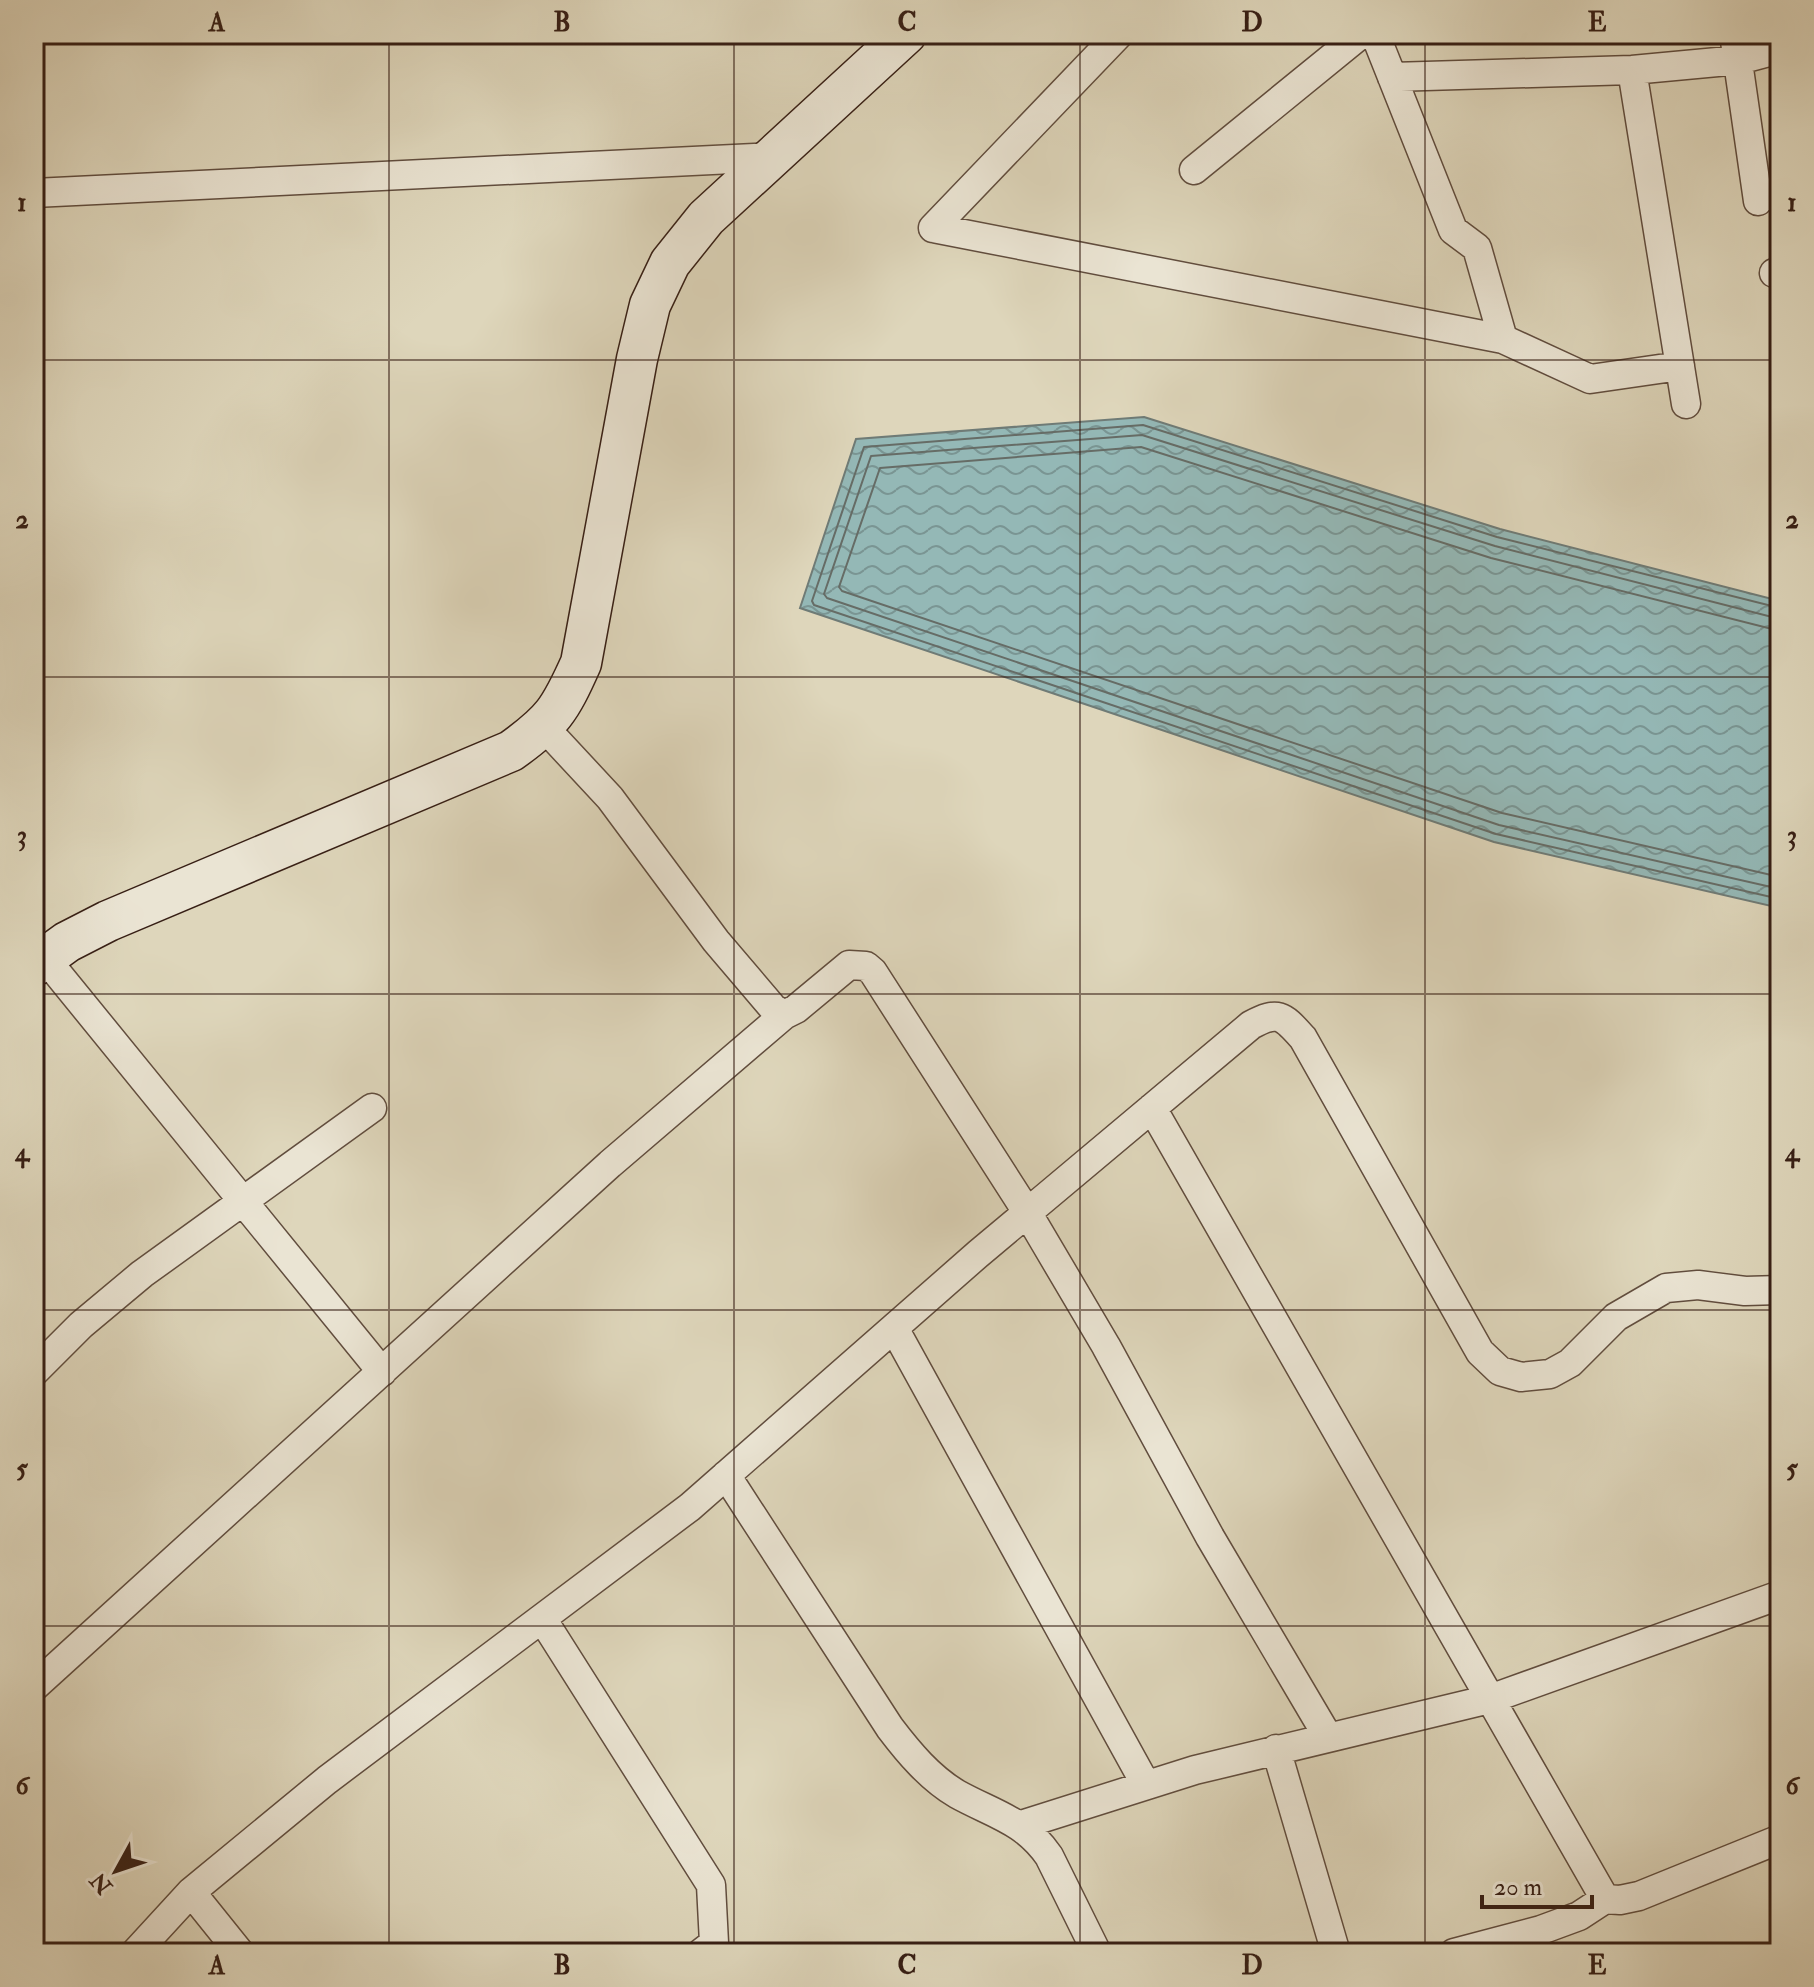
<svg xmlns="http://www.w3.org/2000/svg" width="1814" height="1987" font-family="'IM FELL Double Pica',serif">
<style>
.water{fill:url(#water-waves);stroke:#6f7b76;stroke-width:2}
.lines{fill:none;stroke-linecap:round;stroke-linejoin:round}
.shore{stroke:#666c66;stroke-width:2}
.minor-casing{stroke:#614d3e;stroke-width:31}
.secondary-casing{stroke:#371f15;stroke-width:43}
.minor{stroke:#eae4d3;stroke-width:28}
.secondary{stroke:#eae4d3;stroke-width:40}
.grid{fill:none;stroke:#371f15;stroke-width:2;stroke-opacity:0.55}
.neatline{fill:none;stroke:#371f15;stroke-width:3}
.grid-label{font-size:26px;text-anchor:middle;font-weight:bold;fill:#371f15}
</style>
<defs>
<pattern id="water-waves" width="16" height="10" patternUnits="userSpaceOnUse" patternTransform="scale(2)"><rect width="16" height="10" fill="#94b8b6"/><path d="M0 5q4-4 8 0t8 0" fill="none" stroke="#7a9593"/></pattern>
</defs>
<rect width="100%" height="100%" fill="#ded6bb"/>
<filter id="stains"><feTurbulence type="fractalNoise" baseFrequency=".0025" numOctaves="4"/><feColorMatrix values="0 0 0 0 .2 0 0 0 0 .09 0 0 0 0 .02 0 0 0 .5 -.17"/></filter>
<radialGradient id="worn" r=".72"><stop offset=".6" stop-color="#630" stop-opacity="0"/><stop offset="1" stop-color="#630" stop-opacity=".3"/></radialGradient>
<path class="water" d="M1144,417L1500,529L1780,601V908L1494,842L800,608L856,439Z"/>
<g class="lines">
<path class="shore" d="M1780,608L1497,537L1143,425L864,447L812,601L814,605L1496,834L1780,899
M1780,619L1495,546L1142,435L871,456L824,594L827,598L1499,825L1780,889
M1780,631L1491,558L1141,447L880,468L839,587L842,591L1502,813L1780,877"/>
<g class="minor-casing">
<path id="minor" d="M1375,34L1453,230L1477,248L1503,339
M1734,34L1758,201
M1632,70L1686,404
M1392,77L1632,70L1739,60L1780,49
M1194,170L1361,34
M34,193L773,157
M933,228L1503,339L1590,379L1680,366
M933,228L1119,34
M1774,273L1780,272
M544,727L610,798L716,941L773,1008L784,1015L796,1009L849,965L866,966L873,972L1027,1212L1106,1346L1210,1537L1328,1737
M45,958L382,1372
M1152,1108L1605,1899L1620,1900L1639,1896L1780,1839
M894,1328L1146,1785
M34,1372L81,1325L142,1274L372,1108
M726,1475L890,1728C909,1753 930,1778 957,1794C993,1814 1024,1820 1049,1856L1097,1953
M543,1620L711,1885L714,1943L701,1953
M34,1687L610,1164L784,1015
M1276,1749L1336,1953
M1021,1825L1195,1770L1490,1699L1780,1595
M191,1892L240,1953
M135,1953L191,1892L327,1780L690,1507L978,1254L1251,1025C1279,1010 1283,1016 1303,1038L1480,1352L1500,1371L1521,1377L1550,1374L1570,1363L1616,1317L1666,1288L1698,1285L1745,1291L1780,1290
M1454,1953L1541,1930L1579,1916L1605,1899"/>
</g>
<g class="secondary-casing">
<path id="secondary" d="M34,966L67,942L108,921L511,751C553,721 560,710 581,663L637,359L650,305L670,263L706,218L906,34"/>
</g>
<use href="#minor" class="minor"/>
<use href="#secondary" class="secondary"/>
</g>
<path class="grid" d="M389,34V1953M734,34V1953M1080,34V1953M1425,34V1953M34,360H1780M34,677H1780M34,994H1780M34,1310H1780M34,1626H1780"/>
<rect width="1814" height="1987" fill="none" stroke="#ded6bb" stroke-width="88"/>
<g transform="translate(116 1871) rotate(230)" stroke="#eae4d3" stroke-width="6" paint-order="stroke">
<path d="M0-6L14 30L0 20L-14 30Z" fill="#371f15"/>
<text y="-12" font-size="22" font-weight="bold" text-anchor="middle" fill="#371f15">N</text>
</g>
<path d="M1482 1895v12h110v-12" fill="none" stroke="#371f15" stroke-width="4"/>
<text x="1494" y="1895" font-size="24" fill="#371f15" stroke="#eae4d3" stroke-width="6" paint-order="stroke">20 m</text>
<rect x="44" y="44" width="1726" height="1899" class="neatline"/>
<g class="grid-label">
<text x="217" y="31">A</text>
<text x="562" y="31">B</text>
<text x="907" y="31">C</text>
<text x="1252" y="31">D</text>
<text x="1597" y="31">E</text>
<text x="22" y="211">1</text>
<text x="1792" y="211">1</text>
<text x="22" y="528">2</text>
<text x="1792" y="528">2</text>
<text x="22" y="844">3</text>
<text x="1792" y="844">3</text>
<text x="22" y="1161">4</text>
<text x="1792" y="1161">4</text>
<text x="22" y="1477">5</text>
<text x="1792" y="1477">5</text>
<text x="22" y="1794">6</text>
<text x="1792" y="1794">6</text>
<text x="217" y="1974">A</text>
<text x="562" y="1974">B</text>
<text x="907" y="1974">C</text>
<text x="1252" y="1974">D</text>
<text x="1597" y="1974">E</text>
</g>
<rect width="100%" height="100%" filter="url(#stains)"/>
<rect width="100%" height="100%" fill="url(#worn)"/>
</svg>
